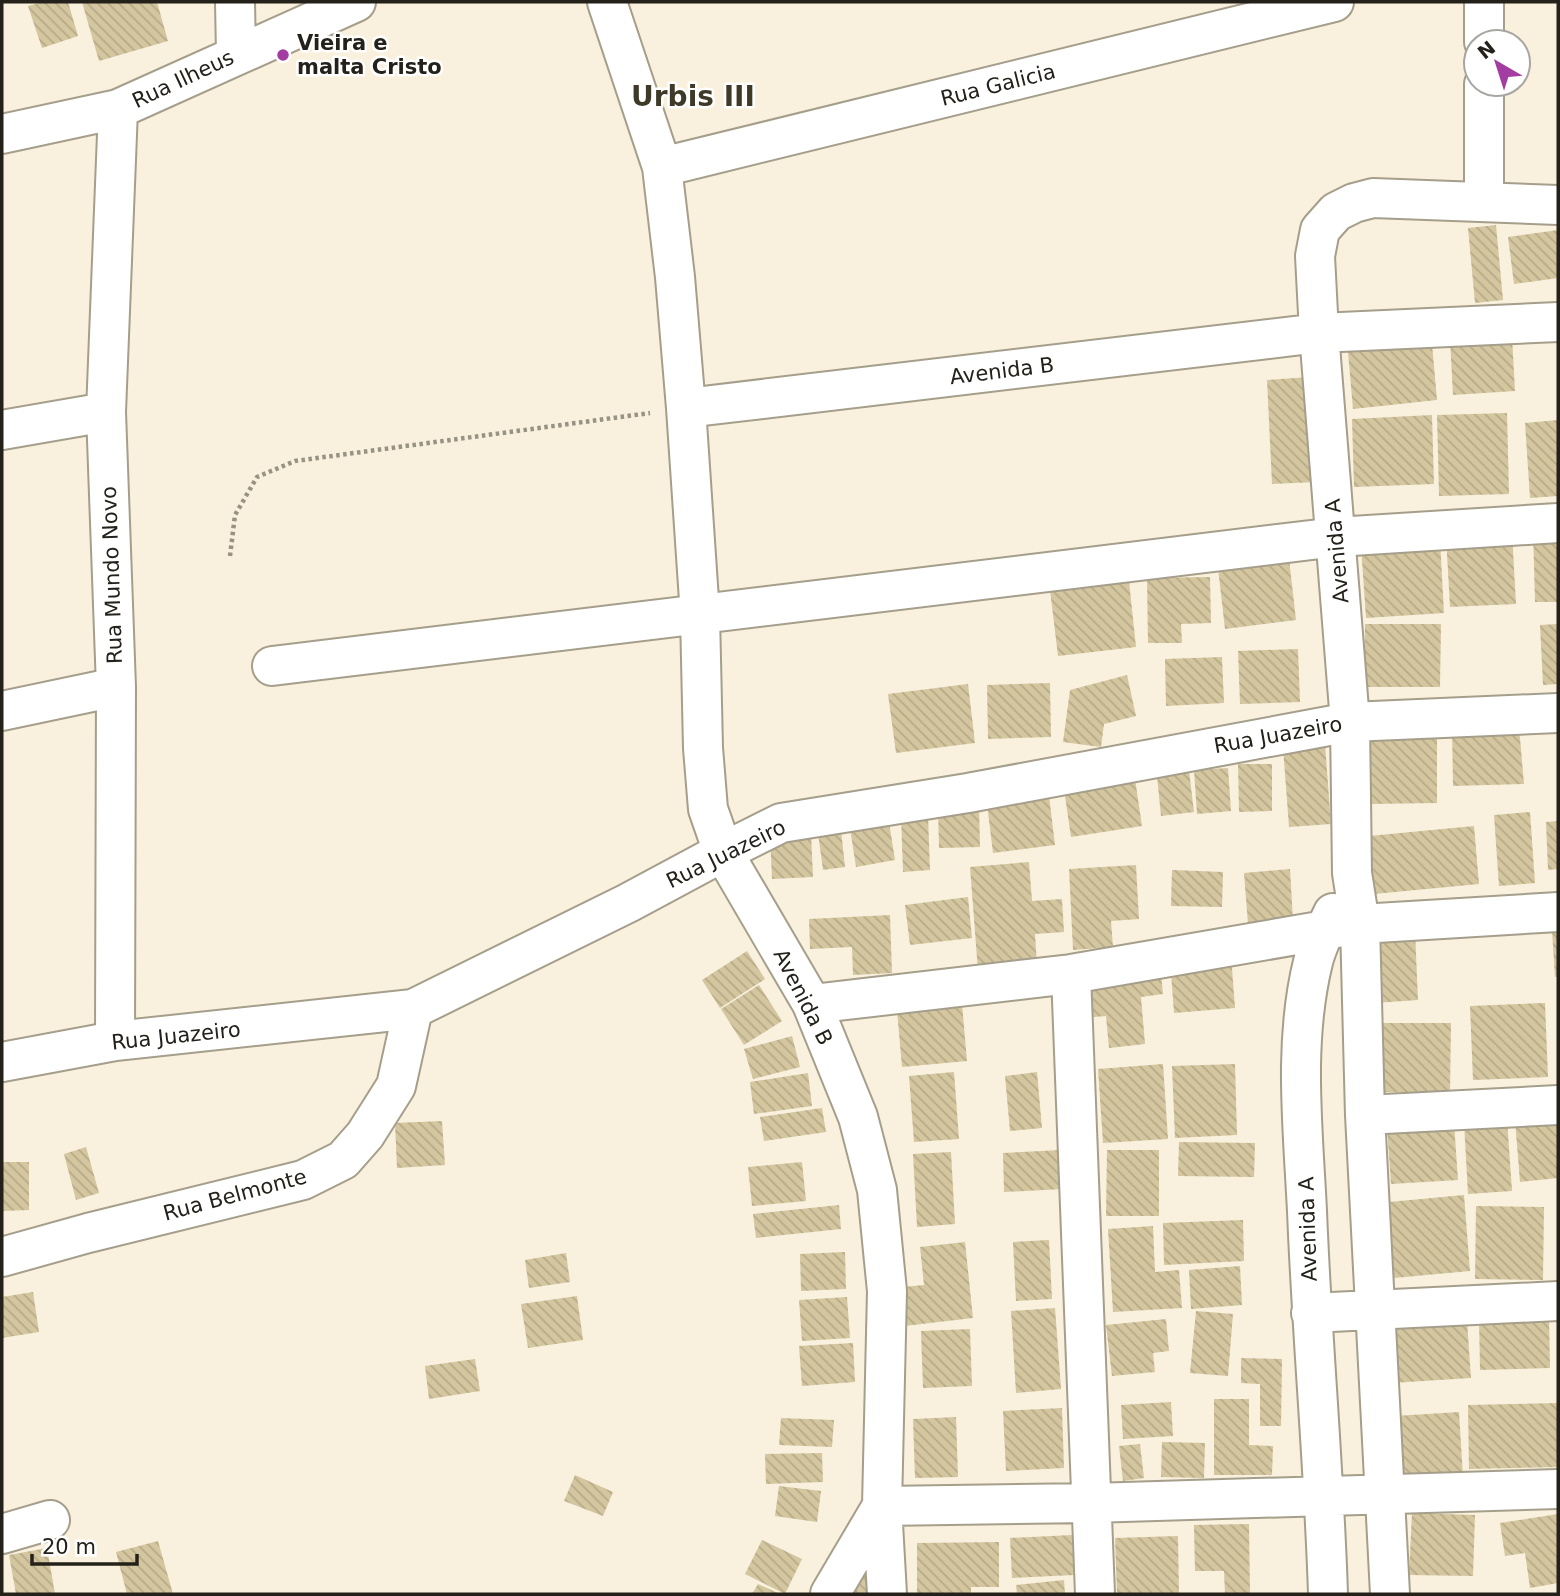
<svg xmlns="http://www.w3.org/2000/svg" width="1560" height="1596" font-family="'DejaVu Sans',sans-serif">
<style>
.building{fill:url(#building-back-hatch)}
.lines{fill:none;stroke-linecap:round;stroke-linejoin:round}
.minor-casing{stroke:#a59e8b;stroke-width:42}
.path{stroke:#979284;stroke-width:4.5;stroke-dasharray:3.5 3.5;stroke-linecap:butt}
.minor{stroke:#fff;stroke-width:38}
.poi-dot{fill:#a43da1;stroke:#fff;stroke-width:2.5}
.labels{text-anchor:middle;stroke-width:5;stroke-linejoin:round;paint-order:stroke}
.poi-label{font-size:21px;font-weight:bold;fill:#24211a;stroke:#fff;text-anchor:start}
.street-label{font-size:21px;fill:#24211a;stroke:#fff}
.district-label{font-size:28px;font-weight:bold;fill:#3f3928;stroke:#fff}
</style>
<defs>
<pattern id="building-back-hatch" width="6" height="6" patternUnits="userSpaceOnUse" patternTransform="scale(1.75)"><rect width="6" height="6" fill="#d4c69f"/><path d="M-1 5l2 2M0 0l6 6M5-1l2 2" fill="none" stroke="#b6aa88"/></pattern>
</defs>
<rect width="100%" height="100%" fill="#f9f1dd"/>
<path class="building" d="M43,2H68L78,36L42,48L28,6Z
M82,2H157L168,41L99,61Z
M1496,225L1503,300L1475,303L1468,228Z
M1558,230V278L1514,284L1508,237Z
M1512,337L1515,391L1453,395L1450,340Z
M1432,344L1437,400L1353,409L1348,352Z
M1310,377L1316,482L1272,484L1267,380Z
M1507,413L1509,494L1439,496L1437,415Z
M1432,415L1434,484L1354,487L1352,419Z
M1558,420V496L1530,498L1525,423Z
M1558,529V602H1535L1533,530Z
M1512,533L1516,604L1450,607L1446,536Z
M1440,540L1444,613L1366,618L1361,546Z
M1289,559L1296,620L1225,629L1218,568Z
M1210,577L1211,623L1181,624L1182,643H1148L1147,578Z
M1129,581L1136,647L1058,656L1050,590Z
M1365,624H1441L1440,687H1364Z
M1558,624V684L1543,685L1540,625Z
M1298,649L1300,702L1240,704L1238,651Z
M1222,657L1224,703L1166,706L1165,659Z
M1127,675L1136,716L1104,724L1101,747L1063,742L1070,690Z
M1050,683L1051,737L988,739L987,685Z
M968,684L975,743L896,753L888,694Z
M1519,727L1524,784L1453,786L1452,729Z
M1371,734H1437V803L1371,804Z
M1325,744L1331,824L1289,827L1283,747Z
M1188,762L1194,812L1161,816L1156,766Z
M1238,764H1272V811L1239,812Z
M1228,768L1231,811L1197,814L1194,770Z
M1135,779L1142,826L1071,837L1064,789Z
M1049,796L1055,845L993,853L987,804Z
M979,806L980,847L939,848L938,809Z
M1530,812L1535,883L1499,886L1494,815Z
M928,815L930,870L903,872L901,816Z
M1558,821V869L1548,870L1546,822Z
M889,822L895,860L856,867L850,828Z
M1474,826L1479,884L1374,894L1369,836Z
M841,830L845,867L823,870L818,833Z
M811,833L813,877L772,879L770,835Z
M1029,862L1032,901L1062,899L1064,932L1035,934L1037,966L978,971L970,867Z
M1136,865L1139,919L1111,921L1113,947L1073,950L1069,869Z
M1290,869L1293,921L1248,924L1244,873Z
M1172,870L1223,872L1222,907L1171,906Z
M968,897L972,938L910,945L905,905Z
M890,915L892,973L853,975L852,947L810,949L809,919Z
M1415,931L1418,1000L1375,1003L1371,934Z
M1552,931H1558V976L1555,977Z
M747,951L765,979L720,1008L702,980Z
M1231,955L1235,1008L1174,1013L1170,960Z
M1160,965L1163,994L1141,997L1145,1044L1109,1048L1106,1016L1083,1018L1079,974Z
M759,985L782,1021L744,1045L721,1009Z
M1545,1003L1548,1077L1473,1080L1470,1006Z
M962,1004L967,1061L902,1067L897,1010Z
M1378,1023H1451L1450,1093L1377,1092Z
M792,1036L800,1067L753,1079L744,1049Z
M1163,1064L1168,1139L1103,1143L1098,1069Z
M1235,1064L1237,1135L1175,1138L1172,1066Z
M954,1072L959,1139L914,1142L909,1076Z
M1037,1072L1042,1128L1010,1131L1005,1076Z
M808,1073L812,1106L754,1114L750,1082Z
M822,1108L826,1132L764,1141L760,1117Z
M1558,1116V1178L1520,1182L1515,1120Z
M1507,1119L1512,1191L1468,1194L1464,1123Z
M442,1121L445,1165L397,1168L395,1123Z
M1454,1123L1458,1180L1391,1184L1387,1127Z
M1179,1142L1255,1143L1254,1177L1178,1176Z
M86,1147L99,1193L76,1200L64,1154Z
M1061,1150L1063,1189L1004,1192L1003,1153Z
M1107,1150H1159V1216H1106Z
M951,1152L955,1224L917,1227L913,1154Z
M2,1162H29V1210L2,1211Z
M802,1162L806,1201L752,1206L748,1167Z
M1464,1195L1470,1271L1394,1278L1389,1202Z
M839,1205L841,1229L756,1238L753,1214Z
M1476,1206L1544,1207L1543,1280L1475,1279Z
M1243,1220L1244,1261L1164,1265L1163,1223Z
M1153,1226L1155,1272L1179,1270L1182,1308L1113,1312L1108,1229Z
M1049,1240L1052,1299L1016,1301L1013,1242Z
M965,1242L973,1318L896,1327L892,1288L924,1285L920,1247Z
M845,1252L846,1289L801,1291L800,1254Z
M566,1253L570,1282L529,1288L525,1260Z
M1240,1266L1242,1305L1191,1309L1189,1270Z
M33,1292L39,1332L2,1338V1297Z
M577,1296L583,1340L528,1348L521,1304Z
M847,1297L850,1338L802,1341L799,1300Z
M1055,1308L1061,1389L1016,1393L1011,1311Z
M1196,1311L1233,1314L1228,1376L1190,1373Z
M1549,1318L1550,1368L1480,1370L1479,1319Z
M1166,1319L1169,1351L1153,1353L1155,1372L1112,1376L1106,1325Z
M1467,1321L1471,1378L1392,1383L1388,1327Z
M970,1329L972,1386L923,1388L921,1331Z
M853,1343L855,1382L802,1386L799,1346Z
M1241,1358L1282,1359L1281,1426H1260V1384L1241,1383Z
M475,1359L480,1391L429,1399L425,1366Z
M1214,1399H1249V1445L1273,1446L1272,1475H1214Z
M1171,1402L1173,1436L1123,1439L1121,1405Z
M1558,1403V1467L1469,1469L1468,1405Z
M1062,1408L1064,1468L1006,1471L1003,1411Z
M1459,1412L1463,1477L1399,1481L1395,1416Z
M956,1417L958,1477L915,1478L913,1419Z
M781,1418L834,1420L832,1447L779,1445Z
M1162,1442L1205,1443L1204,1478L1161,1477Z
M1140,1444L1144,1478L1123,1481L1119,1446Z
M822,1453L823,1482L766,1484L765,1454Z
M575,1475L613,1492L603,1516L564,1501Z
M779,1486L821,1491L817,1522L775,1516Z
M1412,1513L1475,1515L1473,1576L1409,1575Z
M1558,1514V1583L1530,1588L1525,1553L1505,1556L1500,1523Z
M1249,1524L1250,1594H1225L1224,1571H1195L1194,1525Z
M1072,1535L1074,1575L1012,1578L1010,1538Z
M1178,1536L1179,1594H1117L1115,1538Z
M762,1540L802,1559L785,1594L745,1574Z
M158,1541L173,1594H127L116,1552Z
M999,1542V1587H971V1594H917V1543Z
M47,1548L55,1594H16L9,1555Z
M858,1566L875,1567L872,1594H842Z
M1064,1580L1065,1594H1017L1016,1585Z
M758,1584L780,1594H752Z"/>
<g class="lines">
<g class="minor-casing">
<path id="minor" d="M235,2L236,54
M607,2L662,167L675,277L686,408L700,615L703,748L708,809L723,852L812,1004L858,1117L877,1190L887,1291L882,1506L887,1594
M1484,2V42
M1484,84V200
M2,134L118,109L356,2
M662,167L1334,2
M686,408L1319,333L1558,322
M2,430L106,412
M272,666L1336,537L1558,523
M2,711L116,687
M1071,974L1095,1594
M812,1004L1071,974L1360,924L1558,912
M115,1041L116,687L106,412L118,109
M2,1062L115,1041L413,1009L628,903L723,852L781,823L968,793L1350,722L1558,713
M1365,1115L1558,1105
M2,1257L88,1233L303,1180L343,1160L365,1135L396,1086L413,1009
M1311,1313L1558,1301
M2,1534L50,1520
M830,1594L882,1506L1091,1503L1558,1489
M1328,1594C1324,1466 1312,1339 1307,1211C1303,1129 1293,1043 1313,962C1317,945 1326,928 1333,913
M1390,1594L1365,1115L1360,924L1352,873L1350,722L1319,333L1315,256L1320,230L1336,212L1354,203L1373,198L1558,205"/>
</g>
<path class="path" d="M230,556L235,515L257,477L295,461L650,413"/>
<use href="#minor" class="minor"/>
</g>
<circle class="poi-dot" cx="283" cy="55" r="7"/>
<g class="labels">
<g class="poi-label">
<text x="297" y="50">Vieira e<tspan x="297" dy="24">malta Cristo</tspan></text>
</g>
<g class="street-label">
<text transform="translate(183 79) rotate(-25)" y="7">Rua Ilheus</text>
<text transform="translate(998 85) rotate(-14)" y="7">Rua Galicia</text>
<text transform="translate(1002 371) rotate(-7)" y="7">Avenida B</text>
<text transform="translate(1337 551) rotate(-95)" y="7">Avenida A</text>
<text transform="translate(112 575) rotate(-92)" y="7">Rua Mundo Novo</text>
<text transform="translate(1278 735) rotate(-10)" y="7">Rua Juazeiro</text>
<text transform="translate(726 854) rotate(-26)" y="7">Rua Juazeiro</text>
<text transform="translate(803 997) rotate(63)" y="7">Avenida B</text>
<text transform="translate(176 1036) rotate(-6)" y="7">Rua Juazeiro</text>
<text transform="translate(235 1195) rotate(-15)" y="7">Rua Belmonte</text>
<text transform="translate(1308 1229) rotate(-92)" y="7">Avenida A</text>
</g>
<g class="district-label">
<text x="693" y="106">Urbis III</text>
</g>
</g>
<rect width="1560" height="1596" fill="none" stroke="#24211a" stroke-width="7"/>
<g transform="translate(1497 63) rotate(321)"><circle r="33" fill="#ffffff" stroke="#a7a6a3" stroke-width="2"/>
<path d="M0-5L12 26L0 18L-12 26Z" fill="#a43da1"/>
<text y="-10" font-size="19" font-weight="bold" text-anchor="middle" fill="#24211a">N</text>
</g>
<path d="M32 1554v10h105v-10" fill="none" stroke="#24211a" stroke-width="3.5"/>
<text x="42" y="1554" font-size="21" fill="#24211a" stroke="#ffffff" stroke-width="5" paint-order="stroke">20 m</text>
</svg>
